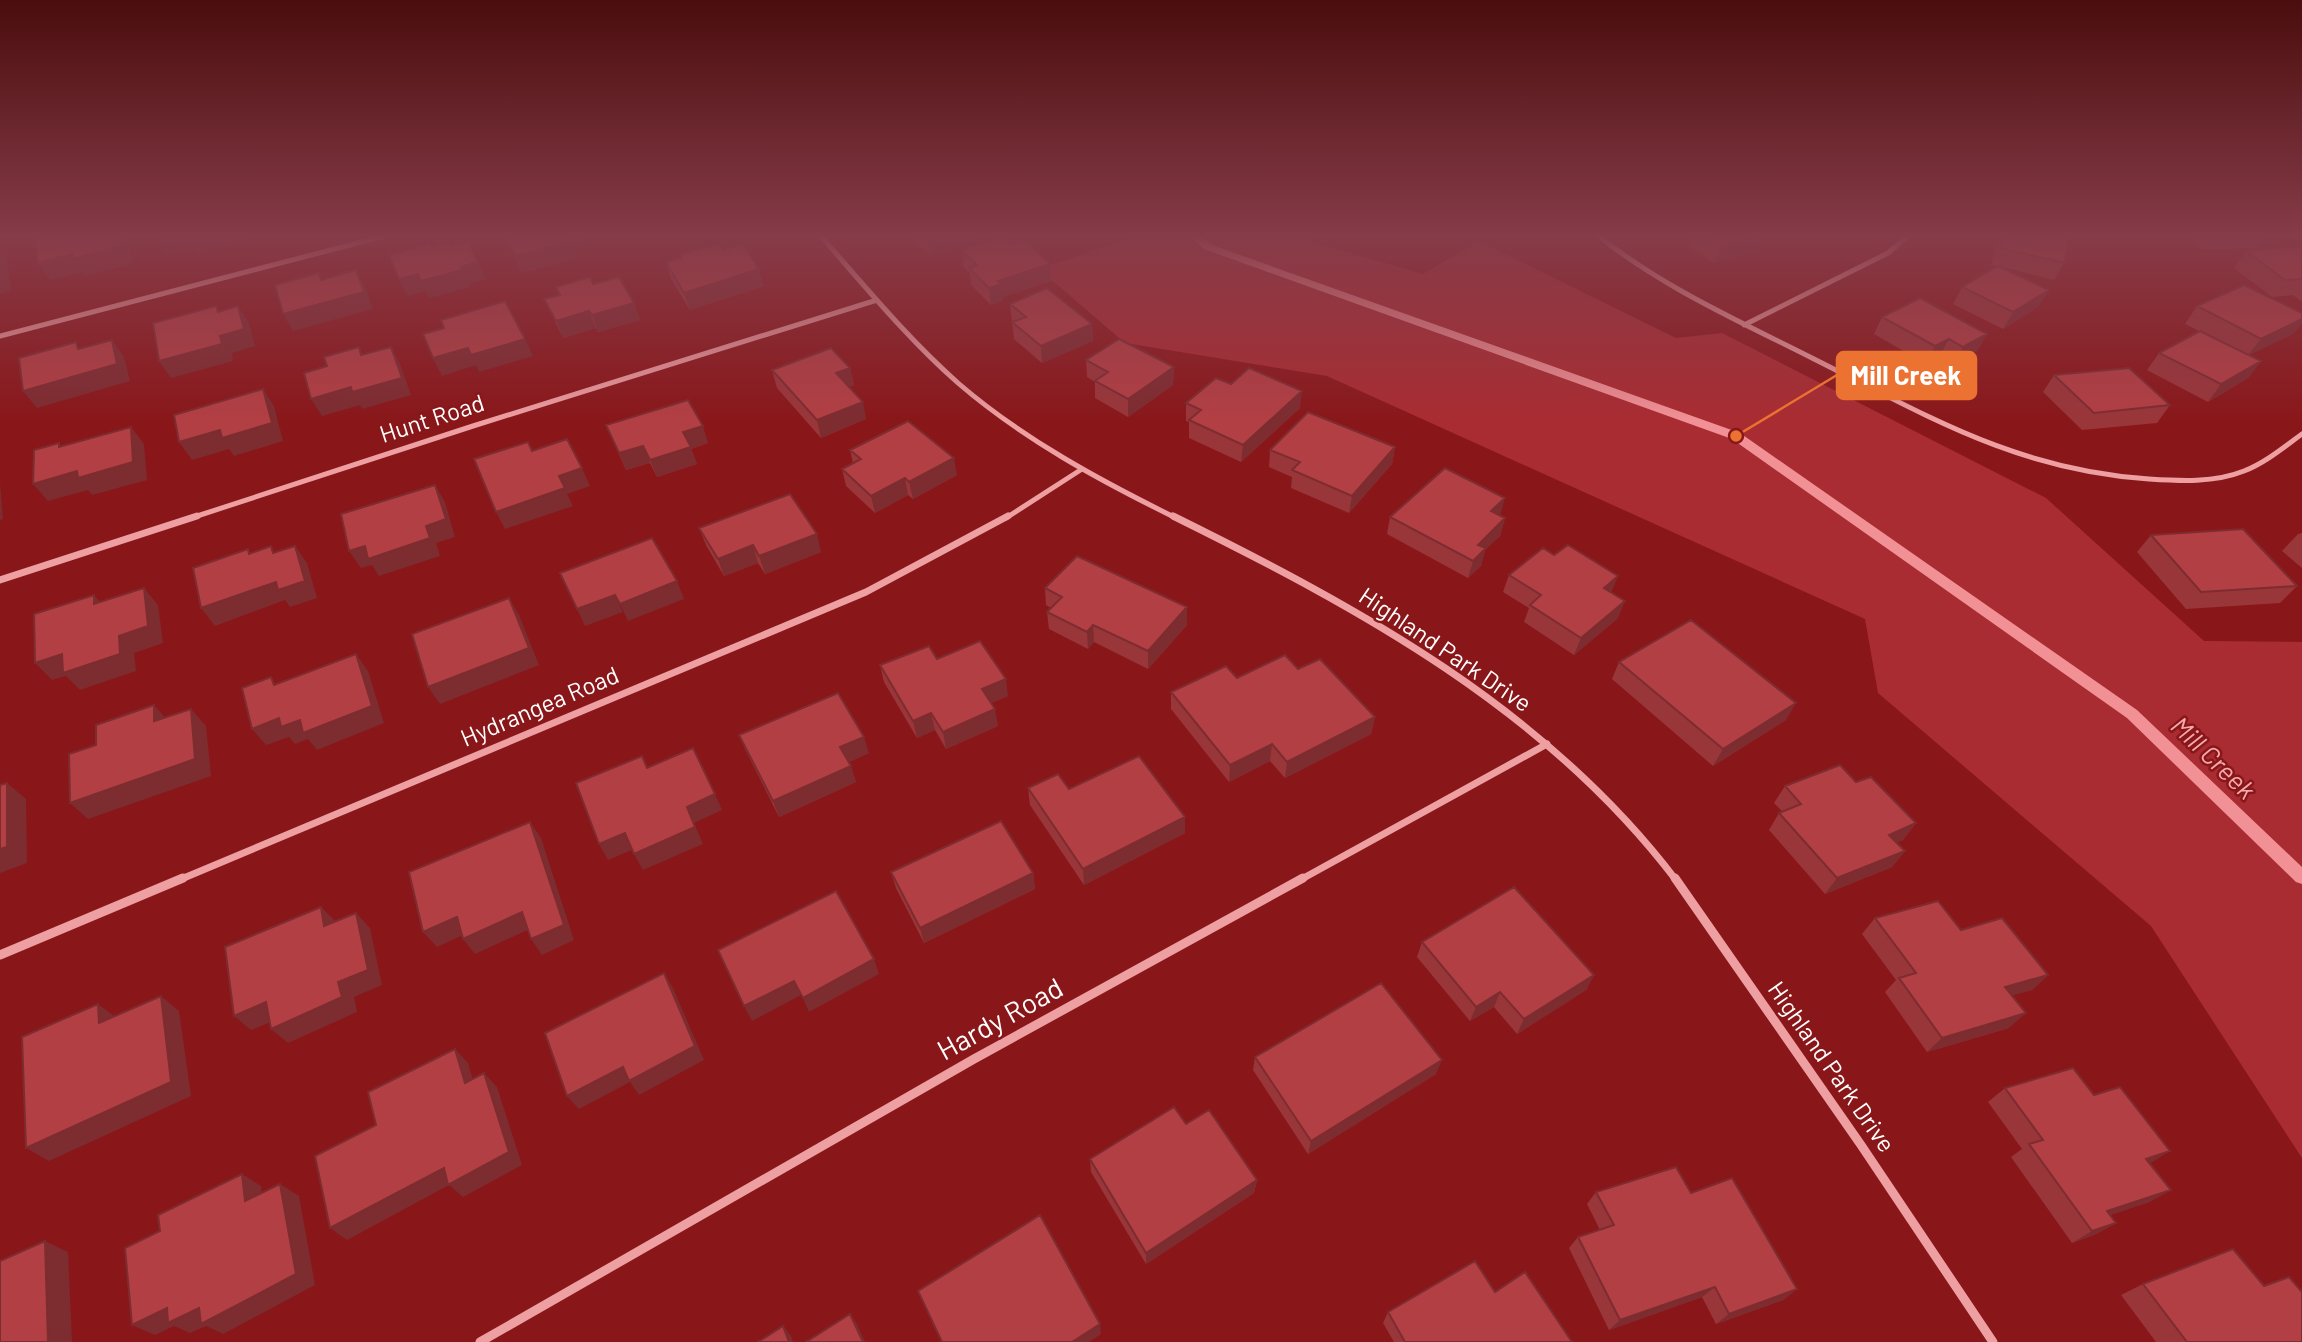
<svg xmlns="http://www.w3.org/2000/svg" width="2302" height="1342" font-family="Barlow,sans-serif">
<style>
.green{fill:#a92c32}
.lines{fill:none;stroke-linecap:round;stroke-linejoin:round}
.stream{fill:#f19196;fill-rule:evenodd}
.street-far2{stroke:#ee9fa2;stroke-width:5}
.street-far1{stroke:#ee9fa2;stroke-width:7}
.street{stroke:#ee9fa2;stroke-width:9}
.wall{fill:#99363a}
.shaded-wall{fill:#7d2c30}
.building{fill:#b23f44;stroke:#7d2c30;stroke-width:2}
.labels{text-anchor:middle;stroke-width:5;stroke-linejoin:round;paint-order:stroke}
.street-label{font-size:24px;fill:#fff;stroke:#89171a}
.water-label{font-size:26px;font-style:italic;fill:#f5aaae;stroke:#89171a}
.near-street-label{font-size:28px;fill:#fff;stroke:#89171a}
.leader{fill:none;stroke:#eb7230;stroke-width:2.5}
.callout-dot{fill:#eb7230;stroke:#89171a;stroke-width:2.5}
.callout{fill:#eb7230;stroke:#eb7230;stroke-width:2.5}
.callout-label{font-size:26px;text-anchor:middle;font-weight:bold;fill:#fff}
</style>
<rect width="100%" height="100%" fill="#89171a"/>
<path class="green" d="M1142,234H1310L1311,242L1423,274L1479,241L1676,338L1722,333L2046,498L2204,641L2302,642V1158L2151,926L1878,693L1865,619L1327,376L1125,343L1039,269Z"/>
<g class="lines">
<path class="stream" d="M1188,234H1198L1212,245L1740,433L2137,710L2302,867V884L2296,882L2127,718L1732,439L1204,249Z"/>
<path class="street-far2" d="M819,234C864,285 907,338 958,383C1023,439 1099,480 1176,518
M1596,234C1662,287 1737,320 1812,358C1928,416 2016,470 2149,479C2180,481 2214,483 2244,471C2265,463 2284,447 2302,434
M1744,325L1888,253L1910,234
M0,336L392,234
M191,518L473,426L877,300
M1006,518L1082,469"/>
<path class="street-far1" d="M1173,516C1361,609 1546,709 1676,880
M0,580L197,516
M179,880L866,592L1008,516
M1300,880L1547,744"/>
<path class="street" d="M1675,878L1861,1145L1993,1342
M0,955L183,878
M480,1342L974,1059L1303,878"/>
</g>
<path class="wall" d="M503,234H585L589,244L574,248L578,258L522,273Z
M913,234H981V239L931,256L914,240Z
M1687,234H1764L1757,251L1714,263L1688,245L1691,237Z
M2003,234H2050L2064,263L2054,280L1998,266L2049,290L2038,307L2003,329L1953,304L1962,287L1998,266L1991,265L1996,247Z
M2183,234H2269L2260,247L2203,250Z
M1010,245L1050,264L1051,281L1002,297L1003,301L991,305L971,285L970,273L964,267L962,250Z
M2302,246V302L2293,295L2272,297L2234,268L2246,251Z
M680,254L764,286L690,310L671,279L666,262L681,258Z
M593,284L634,303L640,320L598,332L596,328L563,338L544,299L559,295L556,287Z
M1010,304L1092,324L1093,341L1042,363L1014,339Z
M2197,306L2302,313V323L2294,333L2249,355L2261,361L2248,378L2208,402L2147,370L2159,353L2199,331L2185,324Z
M1882,317L1987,334L1977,351L1953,364L1939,357L1926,364L1874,334Z
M1086,360L1174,367L1173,385L1128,417L1095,398V382L1087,377Z
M850,368L854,385L849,387L866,419L821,438L777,388L772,370Z
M2054,375L2170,405L2157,423L2082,430L2043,392Z
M1231,384L1300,408L1241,462L1189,438V422L1186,421V403Z
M606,425L708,443L691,449L697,464L657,477L650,463L626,470Z
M1395,447L1392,464L1349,513L1291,488L1292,477L1269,467L1270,450Z
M850,450L957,475L913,499L908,495L875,513L846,486L842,469L853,463Z
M1390,517L1505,518L1500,536L1485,550L1481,566L1468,578L1387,534Z
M699,528L821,552L765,574L758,563L724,576L706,545Z
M2302,533V568L2282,551L2298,534Z
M2151,535L2297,586L2280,603L2186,609L2137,552Z
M1509,575L1611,592L1618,618L1574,655L1524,622L1529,608L1503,592Z
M1045,588L1187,625L1148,669L1094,642L1088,649L1049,629L1047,612L1051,608L1046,605Z
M937,659L1008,696L991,703L998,726L946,749L935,730L917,738L884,682L880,665Z
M1619,662L1786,720L1713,766L1612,679Z
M1237,678L1375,717L1371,734L1285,778L1270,761L1229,782L1171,709V692Z
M739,735L869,753L849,762L856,782L779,817L746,751Z
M1856,782L1916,823L1903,840L1897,842L1905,851L1892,867L1825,894L1769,830L1779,813L1783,812L1774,803L1785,786Z
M1028,788L1069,789L1185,817V833L1084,885L1030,805Z
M891,872L1033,873L1035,889L924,943L896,888Z
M1875,918L1961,930L2048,975L2032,990L2012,995L2009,1028L1927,1052L1885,992L1896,980L1862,934Z
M1422,942L1594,975L1586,990L1517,1034L1494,1007L1470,1021L1417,957Z
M1255,1057L1436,1074L1308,1154L1253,1070Z
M2005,1088L2094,1095L2171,1190L2149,1202L2110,1215L2116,1223L2096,1234L2072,1243L2011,1157L2022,1149L1988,1102Z
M1090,1159L1257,1180L1254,1193L1146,1264L1091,1172Z
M1596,1192L1691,1193L1797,1289L1783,1300L1716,1324L1702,1297L1609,1330L1569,1248L1578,1237L1600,1230L1587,1204Z
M2143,1284L2264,1286L2302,1342H2156L2121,1295Z
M1495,1292L1572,1342H1394L1383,1323L1388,1312Z"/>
<path class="shaded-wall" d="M119,234H127L133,263L85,276L82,272L50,280L38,263Z
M170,234H248L250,239L198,252L195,247L165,254L154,238Z
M567,234H585L589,244L574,248L578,258L522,273L515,256Z
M652,234H668L654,238Z
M946,234H981V239L931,256L929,239Z
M1764,234L1757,251L1714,263L1721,247Z
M0,250L7,259L11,290L0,294Z
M478,262L486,279L469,284L470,287L429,298L426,291L408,296L399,279L418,274L461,267Z
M1050,264L1051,281L1002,297L1003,301L991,305L989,288L998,281Z
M759,269L764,286L690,310L684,293Z
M356,270L365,287L373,309L293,331L283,314Z
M2049,290L2038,307L2003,329L2013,312Z
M634,303L640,320L598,332L592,315Z
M238,306L249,323L255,346L232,353L233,361L171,378L159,361L220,336Z
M589,311L596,328L563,338L556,321Z
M2302,319V323L2294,333L2247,356L2261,339Z
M1092,324L1093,341L1042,363L1041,346Z
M1987,334L1977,351L1953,364L1963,347Z
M525,339L533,356L479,372L476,365L442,376L433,358L468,348Z
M1949,339L1939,357L1926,364L1935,346Z
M112,340L124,357L130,381L37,408L23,391Z
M391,347L400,364L411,395L362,409L360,405L322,416L311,399Z
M2261,361L2248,378L2208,402L2221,384Z
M1174,367L1173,385L1128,417V399Z
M850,368L854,385L840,391L836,373Z
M263,389L274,406L283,441L234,456L229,449L192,460L179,442Z
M1302,391L1300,408L1241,462L1243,445Z
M863,402L866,419L821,438L817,420Z
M703,426L708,443L691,449L697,464L657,477L650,460L683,432Z
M131,427L144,444L147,480L92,495L88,490L48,501L33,484Z
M643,446L650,463L626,470L619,453Z
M1395,447L1392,464L1349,513L1352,496Z
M954,458L957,475L913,499L909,482Z
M582,468L590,486L567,494L573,506L505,529L496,512L559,476Z
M905,478L908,495L875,513L871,496Z
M0,483L3,519L0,520Z
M435,485L445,502L455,537L436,543L440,556L379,576L372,565L361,568L349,551Z
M1505,498L1500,516L1486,529L1491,511Z
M1505,518L1500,536L1485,550L1481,566L1468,578L1478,545Z
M817,534L821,552L765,574L759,556Z
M753,545L758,563L724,576L718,559Z
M295,546L307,563L317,598L290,607L285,600L215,626L201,608Z
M1618,576L1611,593L1604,588Z
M677,581L684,599L628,621L620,604Z
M144,588L158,605L163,643L134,653L136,671L80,690L66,676L52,680L35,663L119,636Z
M94,595L109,612L94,604Z
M615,595L623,612L585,626L577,609Z
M509,598L519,615L539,665L440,704L428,687Z
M1625,601L1618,618L1574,655L1581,638Z
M1187,607V625L1148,669V651Z
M1093,625L1094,642L1088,649L1087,632Z
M356,654L368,671L384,723L317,750L308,739L295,744L289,737L266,745L252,729Z
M1006,679L1008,696L985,706L982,689Z
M1796,703L1786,720L1713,766L1723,749Z
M154,705L169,722L154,721Z
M191,709L206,726L211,776L88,819L70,803Z
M995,709L998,726L946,749L943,732Z
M931,713L935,730L917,738L913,721Z
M1375,717L1371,734L1285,778L1287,762Z
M864,737L869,753L845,764L840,747Z
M1272,744L1270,761L1229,782L1230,765Z
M851,766L856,782L779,817L773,801Z
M7,783L26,799L27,863L0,873V849Z
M715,794L722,810L694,823L703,844L643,870L634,854L687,807Z
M1185,817V833L1084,885L1083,869Z
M530,822L541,838L574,940L542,955L531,939Z
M1916,823L1903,840L1877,851L1889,835Z
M625,833L634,849L608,860L599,844Z
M1905,851L1892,867L1825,894L1837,878Z
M1033,873L1035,889L924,943L920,928Z
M321,907L336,922L324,926Z
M522,912L534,927L475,954L463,939Z
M356,913L370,928L382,985L354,997L357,1012L288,1043L271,1029L338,982Z
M457,917L470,932L437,947L423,932Z
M874,959L879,974L809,1012L803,998Z
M664,973L673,988L704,1060L639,1095L630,1082L579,1109L567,1096Z
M1594,975L1586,990L1517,1034L1524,1019Z
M2048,975L2032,990L1989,1002L2005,987Z
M794,981L801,995L752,1021L744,1006Z
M1500,992L1494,1007L1470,1021L1476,1007Z
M161,996L179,1011L191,1096L49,1161L26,1148Z
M266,1002L283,1017L251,1030L234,1016Z
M98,1004L118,1019L99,1023Z
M2026,1013L2009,1028L1927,1052L1942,1038Z
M455,1049L468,1063L478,1097L465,1083Z
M1442,1060L1436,1074L1308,1154L1311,1141Z
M484,1073L497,1087L522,1165L463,1197L449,1185L347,1240L330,1228Z
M2170,1151L2149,1164L2146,1159Z
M242,1174L261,1186L264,1213L245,1201Z
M1257,1180L1254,1193L1146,1264V1253Z
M280,1184L299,1196L315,1285L223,1334L206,1326L190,1333L174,1326L155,1335L132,1325Z
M2171,1190L2149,1202L2087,1223L2107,1211Z
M2116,1223L2096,1234L2072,1243L2092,1231Z
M45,1241L68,1252L72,1342H48Z
M1715,1287L1702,1297L1609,1330L1620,1320Z
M1797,1289L1783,1300L1716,1324L1729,1314Z
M850,1314L857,1324L865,1342H863Z
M1100,1324L1101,1334L1089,1342H1072Z
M783,1326L791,1336L793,1342H789Z"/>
<path class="building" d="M34,234H119L122,246L73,259V254L38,263Z
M153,234H170L154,238Z
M504,234H567L571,241L515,256Z
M923,234H946L929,239Z
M1701,234H1764L1721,247Z
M2004,234H2050L2069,238L2064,263L2001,248Z
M1002,238L1010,245L1025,240L1050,264L998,281L1001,284L989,288L969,268L977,265L962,250Z
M450,242L451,246L468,242L478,262L461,267L462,270L421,281L418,274L399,279L389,255L430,244L432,247Z
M719,244L723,250L743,244L759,269L684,293L666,262L682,258L680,254Z
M2302,246V279L2285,280L2246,251Z
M1998,266L2049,290L2013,312L1962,287Z
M356,270L364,292L283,314L275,285L319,273L321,280Z
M590,277L593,284L619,277L634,303L592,315L589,311L556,321L544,299L560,295L556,287Z
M2244,285L2302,313V319L2261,339L2197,306Z
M1047,288L1092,324L1041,346L1012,322L1026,317L1010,304Z
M1920,298L1987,334L1963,347L1949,339L1935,346L1882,317Z
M505,301L525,339L471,355L468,348L433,358L423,334L444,328L441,320Z
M216,306L218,312L238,306L244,329L220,336L222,344L159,361L153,323Z
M2200,331L2261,361L2221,384L2159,353Z
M1119,339L1174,367L1128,399L1095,381L1108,372L1086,360Z
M112,340L117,364L23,391L19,358L76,342L78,349Z
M359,347L361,355L391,347L402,378L352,392L351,387L311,399L304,373L327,366L324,357Z
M831,348L850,368L836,373L863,402L817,420L772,370Z
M1249,368L1302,391L1243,445L1189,420L1201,410L1186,403L1216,378L1231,384Z
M2129,368L2170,405L2094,413L2054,375Z
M263,389L272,423L222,438L220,430L179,442L174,415Z
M688,400L703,426L683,432L691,447L650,460L643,446L619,453L606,425Z
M1308,412L1395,447L1352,496L1292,470L1300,462L1270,450Z
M908,421L954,458L909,482L905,478L871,496L842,469L861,459L850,450Z
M131,427L133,462L78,478L77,471L33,484L34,450L59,443V447Z
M567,439L582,468L559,476L565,488L496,512L474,459L528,442L532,451Z
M1445,468L1505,498L1491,511L1505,518L1478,545L1486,548L1473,561L1390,517Z
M435,485L446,519L426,526L430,538L368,559L365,546L349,551L341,514Z
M790,494L817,534L759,556L753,545L718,559L699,528Z
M2243,529L2297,586L2201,592L2151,535Z
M652,538L677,581L620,604L615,595L577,609L560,573Z
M1568,545L1618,576L1604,588L1625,601L1581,638L1530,605L1541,595L1509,575L1543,548L1554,555Z
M271,546L273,553L295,546L305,581L278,590L276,582L201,608L193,568L248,549L249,554Z
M1077,556L1187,607L1148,651L1093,625L1087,632L1047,612L1062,597L1045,588Z
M144,588L148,626L119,636L120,654L63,673L62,654L35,663L34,614L94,595V604Z
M509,598L529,648L428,687L412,634Z
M1691,620L1796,703L1723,749L1619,662Z
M980,641L1006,679L982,689L995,709L943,732L931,713L913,721L880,665L929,646L937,659Z
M356,654L372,706L303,733L300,720L281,727L279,718L252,729L242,688L271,677L274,685Z
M1285,655L1298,669L1320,659L1375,717L1287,762L1272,744L1230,765L1171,692L1226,666L1237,678Z
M838,693L864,737L840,747L851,766L773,801L739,735Z
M154,705V721L191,709L195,759L70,803L69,754L96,745V725Z
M693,748L715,794L687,807L695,827L634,854L625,833L599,844L576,783L642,756L647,768Z
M1139,756L1185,817L1083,869L1028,788L1058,774L1069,789Z
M1840,765L1856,782L1871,777L1916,823L1889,835L1905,851L1837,878L1779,813L1801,804L1785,786Z
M7,783V847L0,849V785Z
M1001,821L1033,873L920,928L891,872Z
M530,822L564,925L531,939L522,912L463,939L457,917L423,932L409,872Z
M1514,887L1594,975L1524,1019L1500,992L1476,1007L1422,942Z
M836,891L874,959L803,998L794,981L744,1006L718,950Z
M1938,901L1961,930L2002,918L2048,975L2005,987L2026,1013L1942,1038L1899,978L1916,973L1875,918Z
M321,907L324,926L356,913L368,970L338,982L342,997L271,1029L266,1002L234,1016L225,947Z
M664,973L695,1046L629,1081L623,1067L567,1096L545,1033Z
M1381,983L1442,1060L1311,1141L1255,1057Z
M161,996L171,1082L26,1148L22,1037L98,1004L99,1023Z
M455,1049L465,1083L484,1073L509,1152L448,1185L444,1168L330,1228L315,1156L376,1125L368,1092Z
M2073,1068L2094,1095L2120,1087L2170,1151L2146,1159L2171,1190L2107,1211L2116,1223L2092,1231L2029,1144L2043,1140L2005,1088Z
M1174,1107L1186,1124L1209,1110L1257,1180L1146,1253L1090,1159Z
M1676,1167L1691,1193L1732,1178L1797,1289L1729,1314L1715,1287L1620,1320L1578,1237L1614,1225L1596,1192Z
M242,1174L245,1201L280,1184L296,1274L201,1324L199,1308L168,1323L167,1308L132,1325L125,1248L160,1231L158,1215Z
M1040,1215L1100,1324L1072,1342H942L918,1291Z
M45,1241L48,1342H0V1261Z
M2233,1249L2264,1286L2289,1277L2302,1292V1342H2187L2143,1284Z
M1475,1261L1495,1292L1525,1272L1572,1342H1405L1388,1312Z
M850,1314L863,1342H806Z
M783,1326L789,1342H758Z"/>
<linearGradient id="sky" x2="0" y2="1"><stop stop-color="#4b0d0e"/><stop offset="0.56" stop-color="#863c49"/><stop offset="1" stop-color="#863c49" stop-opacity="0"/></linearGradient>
<rect width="2302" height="421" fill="url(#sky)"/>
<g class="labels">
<g class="street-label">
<text transform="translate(432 419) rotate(-18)" y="8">Hunt Road</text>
<text transform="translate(1445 650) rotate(34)" y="8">Highland Park Drive</text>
<text transform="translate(540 707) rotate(-23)" y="8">Hydrangea Road</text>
<text transform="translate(1831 1067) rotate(55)" y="8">Highland Park Drive</text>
</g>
<g class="water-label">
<text transform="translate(2213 758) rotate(44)" y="9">Mill Creek</text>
</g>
<g class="near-street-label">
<text transform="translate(1000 1019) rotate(-29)" y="10">Hardy Road</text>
</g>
</g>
<path class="leader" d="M1736 436L1837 375"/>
<circle class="callout-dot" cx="1736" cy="436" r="7"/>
<rect class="callout" x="1837" y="352" width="139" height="47" rx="7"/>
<g class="callout-label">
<text x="1906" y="385">Mill Creek</text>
</g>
</svg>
